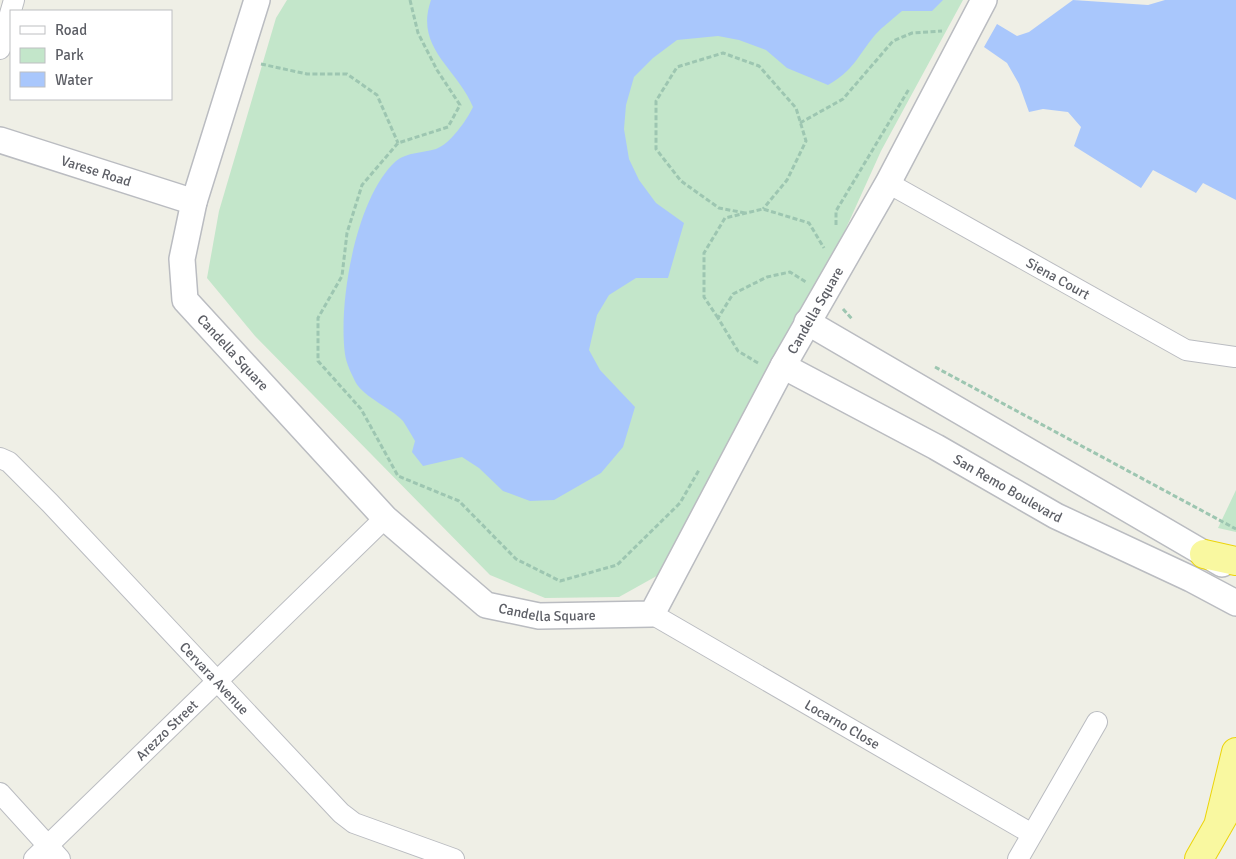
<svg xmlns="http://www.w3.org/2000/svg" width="1236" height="859" font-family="Signika,sans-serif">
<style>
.green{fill:#c3e6ca}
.water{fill:#a9c7fc}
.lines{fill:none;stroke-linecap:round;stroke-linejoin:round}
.minor-casing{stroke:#babcc1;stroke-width:22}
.tertiary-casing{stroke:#babcc1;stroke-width:28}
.trunk-casing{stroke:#ecd409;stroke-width:30}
.path{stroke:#9dc6b1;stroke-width:3;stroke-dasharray:5 2.5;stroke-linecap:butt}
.minor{stroke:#fff;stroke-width:20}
.tertiary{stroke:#fff;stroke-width:25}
.trunk{stroke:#f9f8a0;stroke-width:28}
.labels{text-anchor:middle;stroke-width:4;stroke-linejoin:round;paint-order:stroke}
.street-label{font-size:14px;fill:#5d5f66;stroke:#fff}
</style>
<rect width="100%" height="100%" fill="#efefe6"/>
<path class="green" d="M287,0H963L881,151L819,288L662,573L619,597L545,598L490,575L255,336L207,278L219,211L276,18Z
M1236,490V532L1218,528Z"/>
<path class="water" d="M431,0H943L932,11H902C893,19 883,26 875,35C857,57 854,70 828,85L787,68L766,50L739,40L718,36L677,40L653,58L634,77L626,105L624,129L629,159L639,180L656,203L684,223L668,278H636L609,295L597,315L589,350L600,370L635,407L623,447L601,473L554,500L530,501L503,491L479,468L462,457L423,466L412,452L415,441C411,434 407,427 403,421C391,408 364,397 356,383C352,375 346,363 345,354C338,302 356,197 396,161C407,152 423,153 436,149C450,144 467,120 473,107C457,68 414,48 431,0Z
M1073,0L1148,5L1165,0H1236V200L1203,183L1196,193L1153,170L1141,188L1074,146L1081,127L1068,112L1043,109L1029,112L1019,84L1007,63L984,47L997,24L1017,36L1029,32Z"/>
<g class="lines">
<g class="minor-casing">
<g id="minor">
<path d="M0,49L14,0"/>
<path id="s1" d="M888,183L1186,350L1235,357"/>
<path id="s2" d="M0,458L9,462L50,503L341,813L354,823L454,859"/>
<path id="s3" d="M652,614L1032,834"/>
<path d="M0,793L60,859"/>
<path id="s4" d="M34,859L385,518"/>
<path d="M1018,859L1097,722"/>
</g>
</g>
<g class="tertiary-casing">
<g id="tertiary">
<path id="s5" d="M257,0L194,202L182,259L185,300L385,518L486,605L539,616L652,614L783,366L888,183L984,0"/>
<path id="s6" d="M0,140L194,202"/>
<path d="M807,322L1222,564"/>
<path id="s7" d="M783,366L936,447L1056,516L1191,579L1236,603"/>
</g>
</g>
<g class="trunk-casing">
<path id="trunk" d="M1204,554L1236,561
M1218,826L1236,752
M1199,859L1227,810"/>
</g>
<path class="path" d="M410,0L418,33L437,70L460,105L448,127L398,143L362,185L347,233L342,276L318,318V361L361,409L398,476L459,501L516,559L560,581L617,565L680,503L699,470
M261,64L307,74H347L377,95L398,143
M800,123L843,99L893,41L912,33L942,31
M745,213L719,208L681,181L656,149V101L677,67L723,53L759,66L796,108L806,141L787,180L763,209
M836,225V211L909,89
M843,309L852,319
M718,318L704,297V253L725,218L763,209L809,223L824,248
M758,363L738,351L718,318L733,294L767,277L790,272L806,282
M935,367L1236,529"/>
<use href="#minor" class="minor"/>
<use href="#tertiary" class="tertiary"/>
<use href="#trunk" class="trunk"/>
</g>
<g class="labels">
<g class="street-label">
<text dy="5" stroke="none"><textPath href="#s6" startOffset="101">Varese Road</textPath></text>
<text dy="5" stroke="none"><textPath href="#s1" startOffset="195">Siena Court</textPath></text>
<text dy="5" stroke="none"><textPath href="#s5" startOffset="1252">Candella Square</textPath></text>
<text dy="5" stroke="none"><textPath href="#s5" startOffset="382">Candella Square</textPath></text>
<text dy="5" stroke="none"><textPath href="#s7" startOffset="256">San Remo Boulevard</textPath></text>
<text dy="5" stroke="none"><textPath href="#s5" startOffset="802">Candella Square</textPath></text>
<text dy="5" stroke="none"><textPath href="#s2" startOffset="308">Cervara Avenue</textPath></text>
<text dy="5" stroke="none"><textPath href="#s3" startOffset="220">Locarno Close</textPath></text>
<text dy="5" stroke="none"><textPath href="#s4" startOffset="185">Arezzo Street</textPath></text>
</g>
</g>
<rect x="10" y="10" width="162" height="90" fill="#ffffff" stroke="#bebfc2"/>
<rect x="20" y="26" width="25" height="8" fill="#ffffff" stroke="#bebfc2"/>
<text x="55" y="35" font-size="15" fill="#5d5f66">Road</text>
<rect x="20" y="48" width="25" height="15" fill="#c3e6ca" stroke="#bebfc2"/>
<text x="55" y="60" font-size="15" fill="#5d5f66">Park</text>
<rect x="20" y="72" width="25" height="15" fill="#a9c7fc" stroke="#bebfc2"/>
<text x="55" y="85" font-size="15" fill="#5d5f66">Water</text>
</svg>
